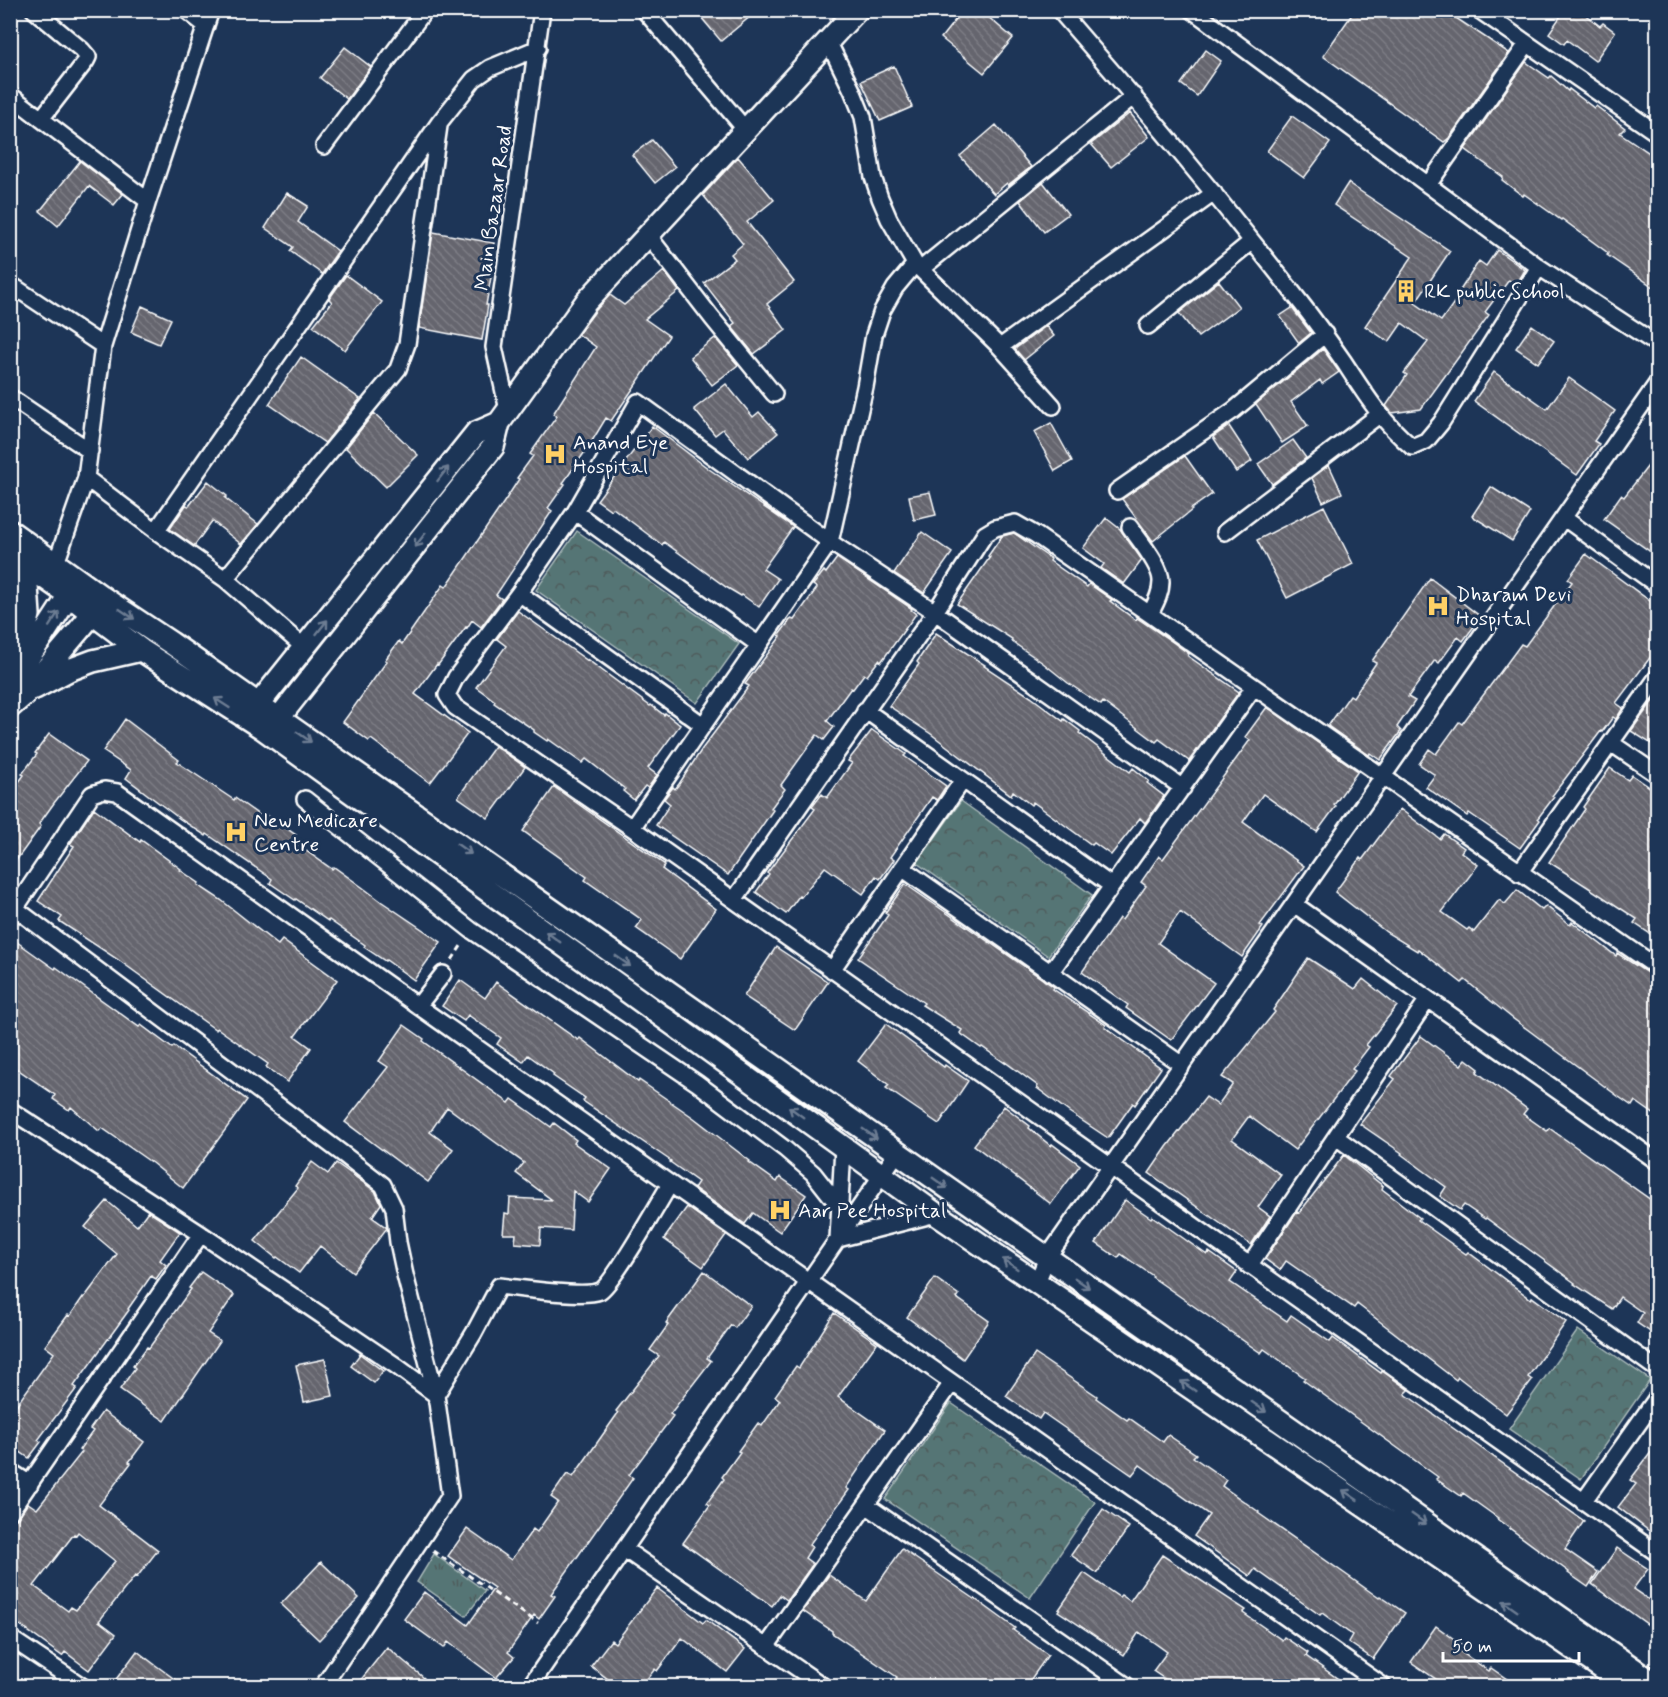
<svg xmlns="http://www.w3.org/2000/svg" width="1668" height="1697" font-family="Mynerve,sans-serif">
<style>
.grass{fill:url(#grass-tufts);stroke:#aababa;stroke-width:1.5}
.forest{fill:url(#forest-crowns);stroke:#aababa;stroke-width:1.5}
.building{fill:url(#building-back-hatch);stroke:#fff;stroke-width:1.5;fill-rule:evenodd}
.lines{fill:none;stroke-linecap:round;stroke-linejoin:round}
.street-casing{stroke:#fff;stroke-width:20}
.secondary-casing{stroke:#fff;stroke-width:26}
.path{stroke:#fff;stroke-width:3;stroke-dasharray:6 4.5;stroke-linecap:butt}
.street{stroke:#1d3557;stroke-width:15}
.secondary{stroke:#1d3557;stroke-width:21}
.oneway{stroke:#6c7c92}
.labels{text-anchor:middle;stroke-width:6;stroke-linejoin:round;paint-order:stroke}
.street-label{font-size:21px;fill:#fff;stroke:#1d3557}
.poi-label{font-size:21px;fill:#fff;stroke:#1d3557;text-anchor:start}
</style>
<defs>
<pattern id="grass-tufts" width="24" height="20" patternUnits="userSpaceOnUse" patternTransform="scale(1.5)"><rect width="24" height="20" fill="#547474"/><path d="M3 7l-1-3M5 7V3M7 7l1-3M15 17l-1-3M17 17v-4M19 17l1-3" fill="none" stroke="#4f5c5c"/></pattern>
<pattern id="forest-crowns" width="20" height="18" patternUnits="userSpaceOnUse" patternTransform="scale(1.5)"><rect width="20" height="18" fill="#547474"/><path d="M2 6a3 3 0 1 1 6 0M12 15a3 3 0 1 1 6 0" fill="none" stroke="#4f5c5c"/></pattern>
<pattern id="building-back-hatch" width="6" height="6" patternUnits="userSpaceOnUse" patternTransform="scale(1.5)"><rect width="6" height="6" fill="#65656e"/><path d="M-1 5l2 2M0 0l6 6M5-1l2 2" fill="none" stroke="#7c7c84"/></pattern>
</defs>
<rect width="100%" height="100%" fill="#1d3557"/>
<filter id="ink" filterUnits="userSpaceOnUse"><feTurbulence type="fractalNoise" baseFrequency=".0167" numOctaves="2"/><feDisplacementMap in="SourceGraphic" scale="12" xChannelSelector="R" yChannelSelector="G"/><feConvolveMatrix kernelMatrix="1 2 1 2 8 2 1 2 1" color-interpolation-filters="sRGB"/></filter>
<g filter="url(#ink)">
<path class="grass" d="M434,1554L485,1591L466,1616L417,1582Z"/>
<path class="forest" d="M577,531L739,644L697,703L536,590Z
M961,801L1092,895L1048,956L917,863Z
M1578,1330L1650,1380L1581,1479L1509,1429Z
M951,1403L1095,1502L1030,1598L885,1499Z"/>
<path class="building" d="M707,10H758L721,41L700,16Z
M963,10H980L1013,38L984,73L941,38Z
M1355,10H1444L1509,53L1449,138L1444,142L1323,56Z
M1565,10H1579L1600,26L1603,23L1615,32L1595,61L1567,40L1564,44L1549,33Z
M345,47L371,67L347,99L320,78Z
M1206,50L1221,61L1197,96L1181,84Z
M1526,62L1549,78L1551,76L1568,91L1569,89L1594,108L1596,106L1625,128L1620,133L1658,159V290L1607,255L1608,253L1562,219L1561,220L1524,194L1523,196L1502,180L1503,177L1465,149Z
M894,66L912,107L880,121L861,81Z
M1130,113L1149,137L1111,167L1091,144Z
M1292,116L1330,143L1304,178L1267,151Z
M996,125L1031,167L1008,185L1007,183L994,194L960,156Z
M652,140L675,167L655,183L632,155Z
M738,157L774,200L747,222L794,282L767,304L786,330L754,354L731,326L735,323L704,283L735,259L731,254L743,244L703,195Z
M80,161L123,194L114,205L89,186L58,226L40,211Z
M1043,182L1068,214L1044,232L1020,201Z
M1348,183L1450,251L1415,303L1441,321L1461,293L1459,292L1479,261L1486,266L1497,250L1525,270L1516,285L1509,280L1485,312L1489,315L1421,409L1392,413L1386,406L1407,375L1404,373L1428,342L1402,323L1389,342L1365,326L1412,257L1334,205Z
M287,193L308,206L298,222L338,251L322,274L290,251L293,247L265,228Z
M433,232L494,243L488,277H491L486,305H488L482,340L419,328Z
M664,271L679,291L645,319L669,336L611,421L606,418L589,446L563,483L565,484L548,508L552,511L496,595L502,599L481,627L472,620L467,628L466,627L438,665L437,664L415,694L468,733L430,783L371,739L369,741L343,722L387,661L385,660L399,641L402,644L443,585L446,587L504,502L519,479L517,478L533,456L530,454L557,416L553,414L596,347L578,334L596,310L610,295L624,305Z
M346,275L382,302L345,350L313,326L332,302L329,299Z
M1219,281L1239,307L1198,337L1179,313Z
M142,306L171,319L159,344L131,332Z
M1292,308L1311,333L1299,343L1280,316Z
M1532,325L1554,341L1538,363L1516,348Z
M1046,326L1054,336L1024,360L1015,349Z
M715,338L738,365L712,385L690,357Z
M1323,349L1339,372L1322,384L1320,380L1291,402L1308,426L1282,443L1256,404Z
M301,357L360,399L325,443L269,404Z
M1494,372L1547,409L1569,378L1615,411L1594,441L1599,444L1577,475L1474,401Z
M726,384L753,417L759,412L778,433L748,458L723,429L715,435L694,409Z
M374,413L418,455L386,487L346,448Z
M1051,423L1072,461L1055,471L1034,432Z
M652,426L709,469L793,527L763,569L778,579L759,607L742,595L741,596L726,587L664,542L662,545L613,508L611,510L597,500Z
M1229,426L1252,461L1236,472L1213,437Z
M1293,440L1306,458L1272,484L1258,464Z
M1658,453V557L1604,519L1621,495L1624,497Z
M1185,456L1212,494L1191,509L1192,510L1153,541L1122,499Z
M1329,465L1342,493L1323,502L1312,478Z
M208,481L227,496L225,498L258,524L241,544L212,521L194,546L170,529L186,505L189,506Z
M1491,487L1530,512L1512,541L1472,516Z
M930,492L936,515L914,520L909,496Z
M1324,506L1353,564L1287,598L1257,540Z
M1106,518L1120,529L1142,560L1124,584L1101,568L1104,564L1083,548Z
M922,532L952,553L924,593L894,573Z
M1014,533L1038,550L1051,559L1050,561L1087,587L1089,584L1112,600L1110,601L1136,620L1137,618L1174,643L1189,654L1188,656L1239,692L1189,761L1159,739L1156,742L1103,702L1101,705L1068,683L1043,663L1011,641L1012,639L957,604L990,557L988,556L1002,536Z
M1586,554L1658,607V647L1616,703L1623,708L1616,719L1613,717L1602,732L1601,731L1552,796L1554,797L1538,818L1540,820L1520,848L1469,813L1467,816L1426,787L1435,775L1419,764L1429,749L1436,754L1459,722L1462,724L1521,644L1525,646L1572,582L1568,579Z
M837,558L912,609L911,610L916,614L881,662L879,660L867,676L864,674L853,689L851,688L827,721L834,727L824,740L817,735L806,750L781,785L785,789L771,808L773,810L728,875L656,825L670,804L664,799L673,787L675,789L679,784L702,749L749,686L745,684L781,636L779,635L791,619L794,620L817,588L813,585L824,571L826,573Z
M1430,578L1481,617L1463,641L1458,637L1439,663L1435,660L1408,697L1415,701L1397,727L1401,731L1380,760L1370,753L1369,755L1328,726L1350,695L1353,697L1376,663L1372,661Z
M518,611L588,661V660L650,706L651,705L664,715L665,713L680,725L648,768L657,775L648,788L645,786L634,800L623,791L625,789L586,759L582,763L548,739L547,741L534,732V730L494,703L495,701L476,687L506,646L497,639Z
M936,633L985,665L984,666L1031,697L1063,721L1064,719L1080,731L1079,733L1130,772L1133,768L1149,781L1147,783L1164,796L1145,823L1140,818L1111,855L1094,843L1092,845L1033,802L1031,805L1013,791L1011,795L931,734L889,706L919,664L917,662Z
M1658,694V748L1631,731Z
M1267,707L1358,771L1334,805L1336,806L1317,832L1263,794L1243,822L1304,866L1260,925L1263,927L1242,957L1180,912L1158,943L1214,983L1171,1040L1126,1008L1128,1005L1082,972L1119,918L1122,920L1146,886L1141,882L1159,856L1163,859L1250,740L1245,737Z
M125,719L179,760L177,762L234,800L235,798L262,817L265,814L296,835L292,841L332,869L334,867L362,887L382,902L441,942L414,980L386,960L385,961L364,947L365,945L329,920L328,921L296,899L295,900L270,883L272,879L207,834L206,836L180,819L126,778L131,770L103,751Z
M872,730L906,754L904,756L946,786L937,800L932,797L890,857L894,860L880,879L876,876L863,894L825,867L801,897L799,896L786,914L756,892L769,874L767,873L815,809L812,807L822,794L827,798L852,763L848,761Z
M49,734L87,761L54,803L39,824L41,826L10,869V794L24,775L22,774L37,754L35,753Z
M495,746L525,767L488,818L458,797Z
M1610,768L1628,780L1632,775L1658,793V939L1634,923L1637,919L1549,862L1585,809L1583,807Z
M554,787L665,865L662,869L716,909L680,959L636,928L642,920L585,880L587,877L523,831Z
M94,808L140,842L141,840L181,869L180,870L199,883L198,885L221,900L278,945L282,940L337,980L295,1036L311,1048L287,1082L266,1067L268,1064L237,1042L217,1028L216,1030L117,959L59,921L62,917L38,901L74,846L70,844Z
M1400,809L1440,839L1444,834L1464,848L1461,852L1478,865L1442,912L1467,930L1469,928L1474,932L1499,900L1505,904L1517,890L1542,910L1546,906L1570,925L1572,922L1616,956L1617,953L1658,980V1117L1635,1101L1632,1106L1619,1097L1512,1018L1465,980L1462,983L1418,949L1417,951L1386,932L1335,892L1360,858L1362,860Z
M905,884L1054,987L1053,989L1106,1025L1105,1027L1161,1068L1135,1105L1133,1103L1108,1138L1069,1112L1037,1088L1038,1086L1005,1062V1063L982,1047L981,1048L960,1033L962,1030L922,1005L924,1003L858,958L888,915L885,913Z
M10,937L55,969L56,967L139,1027L141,1025L172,1048L174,1046L247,1100L183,1188L152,1163L102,1128L99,1131L71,1107L69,1110L53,1099L55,1095L10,1064Z
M776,947L828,982L795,1030L744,996Z
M1308,958L1355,989L1363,979L1397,1006L1366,1045L1369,1047L1352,1069L1355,1071L1295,1150L1249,1116L1232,1139L1281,1175L1258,1207L1270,1216L1251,1245L1149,1173L1167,1147L1206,1097L1218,1105L1233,1084L1222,1077L1275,1012L1273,1010Z
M460,980L485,998L496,982L578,1040L580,1038L638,1082L639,1080L694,1118L750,1161L749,1162L777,1182L780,1177L806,1195L780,1232L753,1213L745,1224L694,1188L698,1182L670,1162L671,1161L583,1101L585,1098L553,1076L554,1074L528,1055L523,1062L497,1044L501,1038L468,1015L464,1021L442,1006Z
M886,1024L944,1067L945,1065L968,1081L939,1124L886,1088L889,1085L858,1061Z
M404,1025L424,1039L423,1041L509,1103L512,1099L551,1127L554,1123L576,1140L574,1143L611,1169L588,1202L573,1191L571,1230L541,1228L540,1245L515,1243L516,1234H503L505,1213L509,1214L510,1198L552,1200L516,1173L524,1163L447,1107L430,1132L453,1149L428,1182L405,1165L404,1166L345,1122L388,1067L379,1061Z
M1421,1036L1461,1065L1466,1059L1479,1069L1477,1072L1527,1109L1523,1114L1547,1131L1549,1128L1658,1205V1337L1637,1323L1643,1313L1620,1297L1612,1309L1574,1284L1575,1283L1486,1218L1485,1219L1464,1205L1460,1210L1440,1196L1446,1187L1401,1154L1402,1153L1360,1124L1395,1079L1391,1076Z
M1004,1106L1030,1126L1029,1128L1051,1146L1052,1144L1080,1165L1051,1204L974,1145Z
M1344,1155L1383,1186L1382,1189L1420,1218L1418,1220L1466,1254L1468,1252L1531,1299L1532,1297L1566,1322L1528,1377L1532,1380L1506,1414L1458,1377L1456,1380L1357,1304L1354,1308L1286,1261L1280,1270L1265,1259L1297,1212L1299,1213Z
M312,1162L328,1174L336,1163L375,1191L381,1204L372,1217L387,1228L353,1272L320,1246L299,1273L277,1257L276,1258L255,1241L298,1188L295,1186Z
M1125,1200L1151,1218L1152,1216L1207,1255L1209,1252L1237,1272L1230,1282L1287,1321L1291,1315L1330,1342L1333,1338L1381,1373L1382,1371L1406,1388L1409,1390L1405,1394L1584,1521L1565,1549L1598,1572L1588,1587L1568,1573L1569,1572L1497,1519L1498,1518L1463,1493L1461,1496L1436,1479L1438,1477L1303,1380L1305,1378L1264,1349L1261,1353L1152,1277L1153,1276L1121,1254L1118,1258L1096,1243Z
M107,1201L137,1226L148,1211L180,1232L160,1260L166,1265L156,1279L151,1276L128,1309L129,1310L74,1386L77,1388L38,1440L41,1442L29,1458L10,1445V1414L54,1353L45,1346L68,1315L70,1316L83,1297L84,1298L117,1254L85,1227Z
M687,1207L726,1235L703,1267L664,1239Z
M704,1271L751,1306L735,1328L731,1325L707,1358L711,1361L670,1414L673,1416L629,1475L633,1478L551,1594L555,1596L539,1619L534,1615L508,1652L514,1657L496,1678L448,1642L444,1648L404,1619L424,1592L468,1625L494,1588L448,1556L467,1529L511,1560L533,1529L537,1532L558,1502L551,1497L567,1474L573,1477L618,1413L616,1411L659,1356L650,1350L668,1325L666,1323Z
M201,1272L234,1295L208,1333L220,1341L165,1421L120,1389L135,1368L133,1366L147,1347L149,1348L191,1289L189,1288Z
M935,1278L959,1295L957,1298L989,1321L963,1359L907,1317Z
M834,1313L877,1343L838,1397L885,1430L846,1488L849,1490L809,1545L812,1547L805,1558L813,1564L787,1600L780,1595L772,1606L683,1543L710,1505L707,1503L724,1479L722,1477L740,1452L738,1451L758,1423L762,1426L780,1400L775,1396L796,1366L799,1368Z
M360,1354L383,1371L374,1383L351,1366Z
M1035,1354L1097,1396L1096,1398L1127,1420L1129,1418L1163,1442L1168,1435L1196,1454L1193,1457L1226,1480L1222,1486L1259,1512L1258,1513L1351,1578L1379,1598L1380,1596L1405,1613L1373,1659L1348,1642L1352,1635L1322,1613L1320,1615L1255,1569L1250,1576L1194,1536L1209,1515L1174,1490V1489L1140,1465L1132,1475L1043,1413L1039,1419L1006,1396Z
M325,1359L333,1396L304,1402L296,1365Z
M103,1411L144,1442L129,1462L131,1463L99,1505L158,1550L137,1577L135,1576L99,1621L116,1634L89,1670L65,1652L62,1656L10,1618V1522L18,1518L28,1503L37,1509L82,1452L79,1450L93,1431L90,1429ZM78,1532L115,1561L76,1610L71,1607L68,1611L34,1586L74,1534L76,1535Z
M1658,1443V1538L1618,1507L1636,1484L1630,1480Z
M1103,1509L1129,1527L1097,1573L1071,1555Z
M1617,1548L1648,1569L1633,1589L1658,1606V1632L1592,1584Z
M902,1549L985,1606L1015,1628L1013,1630L1048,1655L1026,1686H907L896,1678L897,1677L832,1633V1631L803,1611L829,1575L866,1601Z
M1162,1555L1246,1610L1243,1613L1282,1640L1284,1637L1308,1653L1306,1656L1348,1686H1175L1153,1671L1167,1652L1139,1632L1124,1655L1058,1611L1084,1573L1119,1597L1121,1595L1130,1601Z
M321,1562L359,1598L319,1640L281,1604Z
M657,1588L703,1623L706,1620L745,1649L727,1672L682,1638L657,1671L655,1669L641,1686H617L591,1666L611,1640L615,1643Z
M1436,1626L1465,1647L1461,1652L1489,1671L1491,1668L1517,1686H1446L1411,1662Z
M387,1647L424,1678L417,1686H356Z
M137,1651L154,1664L184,1686H111Z"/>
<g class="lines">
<g class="street-casing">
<path id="street" d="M34,10L82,50L88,57L86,61L41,119
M186,10L206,26
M644,10L745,129
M1059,10C1142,105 1223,203 1301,303C1316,322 1330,342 1344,362C1365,394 1382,422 1412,447L1426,441L1441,423L1539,267
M1192,10L1539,267L1658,345
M1479,10L1658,134
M828,41L852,90L863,117L873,177L880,198L889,219L915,264L1000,347L1053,406
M10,95L148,201
M324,146L425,10
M1428,185L1527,44
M648,235L712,318L774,394
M921,269L1134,96
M10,284L103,346
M1148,326L1252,241
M1000,347L1214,193
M10,397L90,451
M508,410L494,347L542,10
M86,478L156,531L225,579L305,648
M1117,491L1234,410L1325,334
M575,512L759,645
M1564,518L1658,586
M1130,527C1139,540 1162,567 1161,582C1161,594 1155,604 1150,614
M156,531L439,123L474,79L490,68L538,48
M1225,532L1379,415
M56,563L86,478L103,346L148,201L211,10
M225,579L398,369L407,344L439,126
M519,593L703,725
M865,710L1112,886
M1611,743L1658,775
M1183,788L935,612L830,542L638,402L575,512L519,593L456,677L447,695L455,707L632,828L1658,1554
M305,799L471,930L697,1083L785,1149L813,1173L839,1206
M632,828L830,542L865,387L874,335L882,311L895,288L915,264
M902,868L1182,1065
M1519,873L1658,676
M734,900L935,612L985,534L995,528L1015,523L1036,535L1658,968
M1294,904L1658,1162
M16,909L343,1154L383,1185L394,1208L398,1242L405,1275L436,1395L450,1496L323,1686
M10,916L92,794L104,790L117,792L418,1006L1383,1686
M832,970L963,780
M1050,973L1254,687
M418,1006L443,974
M10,1110L201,1234L395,1365L436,1395L474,1333L499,1286C520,1288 583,1298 600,1291C612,1285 660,1201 670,1184
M1336,1137L1658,1370
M838,1239L936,1214
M838,1239L843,1147
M1249,1266L1428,999
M1037,1282L1047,1258L1658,382
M10,1471L30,1484
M1583,1502L1658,1396
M866,1505L1127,1686
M10,1512L201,1234
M624,1549L823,1686
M10,1638L82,1686
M766,1647L952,1383
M530,1686L897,1153"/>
</g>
<g class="secondary-casing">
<path id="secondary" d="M499,423L476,433L258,705V725L278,719L493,447L499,423L586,302L857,10
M10,531L105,599L171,643L1658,1686
M10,554L69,595L93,614L141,650L262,728L936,1214L1628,1686
M17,663L29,615L27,586L21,561
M10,686L77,583
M35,688L69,670L93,661L141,650
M10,707L25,694L101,604"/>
</g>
<path class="path" d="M452,960L463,943
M433,1551L538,1623"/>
<use href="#street" class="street"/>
<use href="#secondary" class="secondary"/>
</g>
<defs><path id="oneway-shaft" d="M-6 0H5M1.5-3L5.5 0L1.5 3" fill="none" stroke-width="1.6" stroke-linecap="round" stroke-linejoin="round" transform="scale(1.5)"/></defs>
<g class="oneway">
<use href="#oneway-shaft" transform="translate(443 474) rotate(-52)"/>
<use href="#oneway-shaft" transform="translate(420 540) rotate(128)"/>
<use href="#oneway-shaft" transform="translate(127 614) rotate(34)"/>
<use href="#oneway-shaft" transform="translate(54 619) rotate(-57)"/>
<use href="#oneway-shaft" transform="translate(322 627) rotate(-52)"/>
<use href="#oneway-shaft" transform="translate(222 703) rotate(-147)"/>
<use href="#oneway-shaft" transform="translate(304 737) rotate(35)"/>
<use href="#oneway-shaft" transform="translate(464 849) rotate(35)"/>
<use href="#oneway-shaft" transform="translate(553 937) rotate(-144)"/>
<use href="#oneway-shaft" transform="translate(623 961) rotate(35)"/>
<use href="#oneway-shaft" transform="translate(796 1112) rotate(-144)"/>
<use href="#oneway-shaft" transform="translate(870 1134) rotate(35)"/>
<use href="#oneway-shaft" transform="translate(940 1183) rotate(35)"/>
<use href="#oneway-shaft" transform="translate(1010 1264) rotate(-146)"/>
<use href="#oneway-shaft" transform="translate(1082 1283) rotate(35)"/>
<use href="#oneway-shaft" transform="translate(1188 1386) rotate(-146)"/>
<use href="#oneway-shaft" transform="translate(1259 1407) rotate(35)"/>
<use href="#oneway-shaft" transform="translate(1350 1495) rotate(-146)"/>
<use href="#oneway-shaft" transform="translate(1419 1519) rotate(35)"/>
<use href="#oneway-shaft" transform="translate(1510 1606) rotate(-145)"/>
</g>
</g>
<defs>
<g id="building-bare" transform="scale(1.8)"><path d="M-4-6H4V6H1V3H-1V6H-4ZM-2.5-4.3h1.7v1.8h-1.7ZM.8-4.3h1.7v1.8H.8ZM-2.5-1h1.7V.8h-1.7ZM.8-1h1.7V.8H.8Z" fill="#ffd166" stroke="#1d3557" stroke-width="2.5" paint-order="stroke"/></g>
<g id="hospital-bare" transform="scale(1.8)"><path d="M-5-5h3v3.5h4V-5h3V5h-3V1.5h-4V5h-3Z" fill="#ffd166" stroke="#1d3557" stroke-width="2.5" paint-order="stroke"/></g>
</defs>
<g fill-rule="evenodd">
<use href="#building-bare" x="1406" y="291"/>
<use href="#hospital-bare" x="555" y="454"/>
<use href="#hospital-bare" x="1438" y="606"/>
<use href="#hospital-bare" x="236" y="832"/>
<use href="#hospital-bare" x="780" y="1210"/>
</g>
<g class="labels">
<g class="street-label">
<text transform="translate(493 208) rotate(-82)" y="7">Main Bazaar Road</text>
</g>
<g class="poi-label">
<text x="1424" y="298">RK public School</text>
<text x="573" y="449">Anand Eye<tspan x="573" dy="24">Hospital</tspan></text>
<text x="1456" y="601">Dharam Devi<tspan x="1456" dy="24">Hospital</tspan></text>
<text x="254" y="827">New Medicare<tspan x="254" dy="24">Centre</tspan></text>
<text x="798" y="1217">Aar Pee Hospital</text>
</g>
</g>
<rect width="1668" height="1697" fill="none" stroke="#1d3557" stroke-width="36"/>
<rect x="18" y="18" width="1632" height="1661" fill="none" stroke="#fff" stroke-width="2" filter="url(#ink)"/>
<path d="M1443 1652v9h136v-9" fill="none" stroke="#ffffff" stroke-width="3"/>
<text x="1452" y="1652" font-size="18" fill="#ffffff" stroke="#1d3557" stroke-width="4.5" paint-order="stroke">50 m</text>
</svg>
